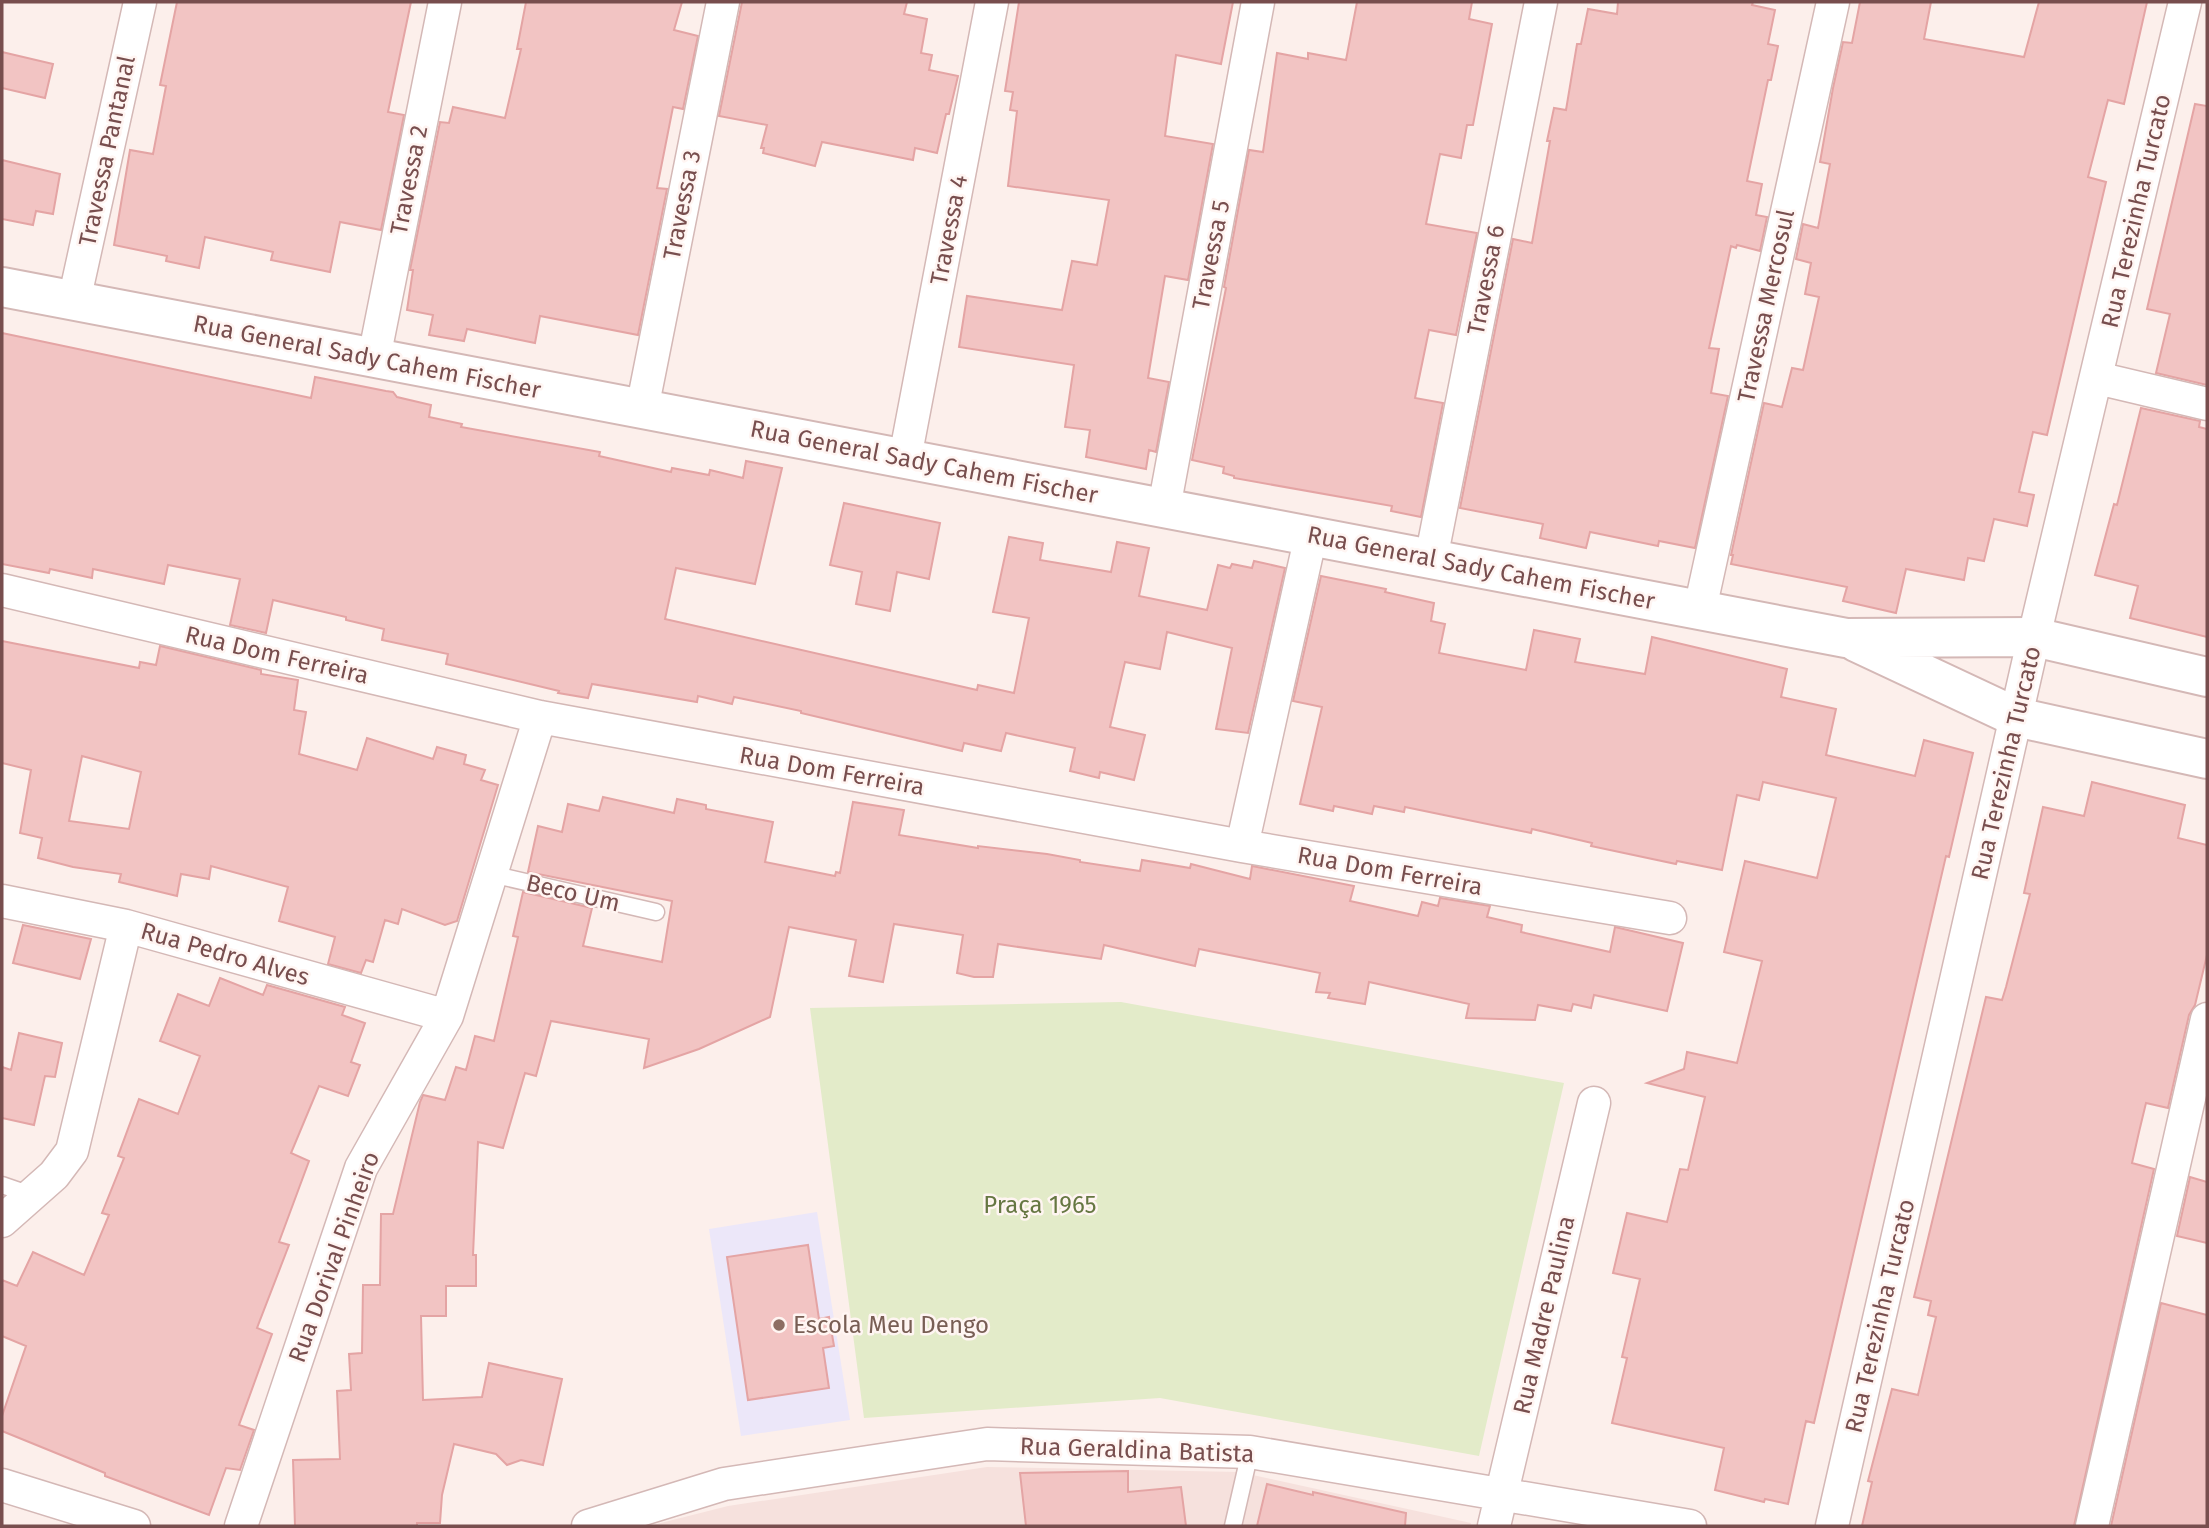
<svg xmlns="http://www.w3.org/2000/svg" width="2209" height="1528" font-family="'Fira Sans',sans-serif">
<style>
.residential{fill:#f6e1dd}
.education{fill:#ece7f9}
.green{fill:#e3ebc9}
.building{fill:#f2c4c3;stroke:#e4a4a4;stroke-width:2;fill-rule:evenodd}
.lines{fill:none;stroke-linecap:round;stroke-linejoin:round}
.service-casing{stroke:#d4b8b6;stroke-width:19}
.minor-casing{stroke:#d4b8b6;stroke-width:35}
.tertiary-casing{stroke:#d4b8b6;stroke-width:42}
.service{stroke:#fff;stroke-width:16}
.minor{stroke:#fff;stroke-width:32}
.tertiary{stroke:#fff;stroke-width:38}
.education-dot{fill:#8d6e63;stroke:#fff5f2;stroke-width:2.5}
.labels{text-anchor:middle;stroke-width:5;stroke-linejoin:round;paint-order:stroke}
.street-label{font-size:24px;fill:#784e4e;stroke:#fff5f2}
.park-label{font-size:24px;fill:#667742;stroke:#fff5f2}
.education-label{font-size:24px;fill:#785e54;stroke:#fff5f2;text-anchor:start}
</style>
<rect width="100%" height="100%" fill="#fcefeb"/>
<path class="residential" d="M987,1467L1239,1472L1471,1523L1470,1526H649L728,1506Z"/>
<path class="education" d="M817,1212L850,1420L741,1436L709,1229Z"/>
<path class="green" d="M1121,1002L1564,1083L1479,1456L1160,1398L864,1418L810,1008Z"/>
<path class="building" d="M177,2H411L388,112L404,115L381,230L340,222L330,272L271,260L273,252L205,237L199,268L166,261L167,256L114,245L130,150L153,154L166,86L160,85Z
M526,2H682L674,30L698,36L683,109L673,107L657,188L667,189L638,335L540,316L535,343L467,329L464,341L429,335L433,315L407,310L413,270H410L440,122L449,123L453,107L505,118L521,49H517Z
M742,2H907L904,14L927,19L921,53L932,55L929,70L958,76L949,114H946L937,153L915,148L913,160L822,142L815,166L763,153L764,148H761L767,125L719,116Z
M1019,2H1233L1221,64L1176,55L1165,136L1213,144L1188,280L1165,276L1148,378L1169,382L1156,452L1149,450L1146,469L1086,457L1090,430L1065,427L1074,365L959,347L967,296L1062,310L1072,261L1097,265L1109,200L1008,186L1017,111L1010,110L1013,92L1005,91Z
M1357,2H1472L1469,19L1492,24L1473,125H1467L1461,158L1440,154L1426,224L1477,233L1456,335L1429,330L1415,398L1443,403L1421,517L1391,511L1392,506L1234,478V476L1223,473L1224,467L1192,460L1226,288L1224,287L1249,150L1263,152L1277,53L1308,59V53L1346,60Z
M1618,2H1753L1752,5L1775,10L1768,44L1778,46L1771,80H1768L1747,181L1762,184L1756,215L1767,217L1760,251L1737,245L1736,248L1731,246L1709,348L1719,349L1711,393L1728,396L1695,548L1659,541L1658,546L1590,532L1586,548L1540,538L1543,524L1460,508L1513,239L1532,243L1550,141H1547L1554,108L1566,110L1577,44H1581L1588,9L1617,14Z
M1860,2H1931L1924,39L2024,57L2039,2H2147L2124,104L2108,100L2088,177L2106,182L2047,435L2033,432L2019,492L2034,495L2027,526L1994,519L1984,561L1968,558L1964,580L1906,569L1896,613L1843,601L1847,587L1731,564L1733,555H1731L1764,403L1782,407L1792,368L1803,370L1819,297L1805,294L1811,263L1796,259L1803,224L1818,228L1830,164L1820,162L1833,88L1843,42L1852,43Z
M2,52L53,64L45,98L2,88Z
M2195,104L2207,106V385L2156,373L2170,314L2147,309Z
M2,160L60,174L53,214L36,211L33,225L2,219Z
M2,333L311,398L315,377L386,391L393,392L397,397L431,405L429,417L462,424L461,427L600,452L599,456L671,472L672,468L709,475L710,470L743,478L746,461L782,468L755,584L676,568L665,619L977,690L978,685L1014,693L1029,618L993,612L1009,537L1043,543L1040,560L1111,572L1117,542L1149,548L1139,596L1207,610L1218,565L1230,568L1232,564L1252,568L1254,561L1285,568L1248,733L1216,729L1232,648L1167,632L1160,669L1125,662L1110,727L1145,735L1134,780L1100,772L1099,778L1070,771L1075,748L1006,733L1001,751L964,743L962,751L801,713V711L734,697L732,704L698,696L697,702L592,684L588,698L558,693L559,691L446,664L448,654L382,640L384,629L346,620V617L273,600L266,633L230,625L240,579L168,565L164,584L93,569L92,578L50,569L49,573L2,564Z
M2141,408L2200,421L2199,427L2207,429V637L2130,618L2138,586L2095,575L2114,504L2117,505Z
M844,503L940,523L929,579L897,572L890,611L856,604L862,572L830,565Z
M1321,576L1386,589L1385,592L1434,603L1431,621L1445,624L1439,653L1526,670L1534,630L1580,639L1575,662L1645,674L1652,637L1787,669L1781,697L1836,709L1826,755L1915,776L1924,740L1973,753L1949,857L1946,856L1814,1423L1806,1421L1788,1504L1765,1499L1764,1502L1715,1490L1724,1448L1612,1423L1627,1358L1622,1357L1640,1279L1613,1273L1627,1213L1667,1222L1680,1169L1688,1170L1705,1097L1647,1083L1684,1069L1687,1052L1737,1063L1762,961L1724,952L1745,861L1817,878L1836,798L1763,782L1759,800L1737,795L1722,870L1677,861L1676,864L1591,846L1592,843L1532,829L1531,833L1405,807L1404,812L1374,806L1372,814L1334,806L1333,811L1300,804L1322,707L1293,701Z
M2,641L139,668L140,662L156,665L160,646L261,670V674L298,680L294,710L306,712L299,754L357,770L367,738L433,759L437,747L466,755L464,764L485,770L481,780L498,785L457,921L445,925L402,909L398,924L385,920L373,962L366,960L361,973L328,964L335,937L279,921L288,887L211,866L209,879L181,874L177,896L119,882L121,874L73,867L38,858L42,838L20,833L31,770L2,763ZM82,756L141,772L129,829L69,821Z
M2092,782L2185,805L2178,838L2207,845V955L2195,1005L2189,1015L2168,1108L2146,1103L2139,1132L2132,1163L2154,1169L2074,1526H1862L1872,1482L1868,1481L1892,1389L1918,1395L1936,1317L1928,1315L1931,1301L1914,1297L1986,997L2002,1000L2006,987L2030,894L2024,893L2043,807L2084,816Z
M603,797L674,813L677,799L706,805V809L773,822L765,862L835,876L836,872L840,873L853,802L904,810L899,835L978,848V846L1047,854L1080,860V862L1140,871L1142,860L1190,868L1191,864L1250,879L1252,866L1354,886L1350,901L1418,916L1422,902L1438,906L1440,898L1490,906L1487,917L1522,925L1521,932L1610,952L1615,927L1683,943L1667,1011L1594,995L1591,1008L1573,1004L1571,1011L1538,1005L1535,1020L1466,1018L1469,1004L1369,982L1365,1004L1328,998L1330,993L1316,992L1320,973L1199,949L1195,966L1104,945L1101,959L998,944L993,977H974L957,973L963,935L894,924L883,982L849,976L856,940L789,927L770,1017L699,1049L644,1068L649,1039L551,1021L536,1076L525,1073L503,1148L478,1142L473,1255H476V1286H446V1316H421L423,1400L482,1397L489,1363L562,1379L543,1465L521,1460L507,1465L496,1454L454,1444L442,1495L440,1523H417V1526H295L293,1460L340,1459L337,1391L351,1390L349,1354L362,1353L363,1285H380L381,1214H393L420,1102L423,1095L445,1100L456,1067L466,1070L475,1036L494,1041L518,937L513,936L523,892L592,908L583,946L662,962L672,901L528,872L538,826L562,832L568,804L599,811Z
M23,925L91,939L80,979L13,963Z
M220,978L263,995L267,985L345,1007L342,1015L365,1023L351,1062L360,1065L348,1096L319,1086L291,1153L309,1161L279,1242L289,1245L257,1328L272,1334L239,1425L254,1430L240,1470L226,1468L209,1515L105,1476V1473L2,1431V1416L26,1346L2,1336V1280L17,1286L33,1252L84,1275L109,1215L102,1213L124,1158L118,1156L139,1099L178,1114L200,1056L160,1041L178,994L209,1006Z
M19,1033L62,1043L55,1077L45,1076L34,1125L2,1118V1067L11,1070Z
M2190,1177L2207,1182V1243L2177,1236Z
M808,1245L819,1319L829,1317L834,1346L823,1348L829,1388L748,1400L727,1257Z
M2161,1303L2207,1315V1526H2111Z
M1128,1471V1492L1181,1487L1186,1526H1026L1020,1473Z
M1267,1484L1313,1495V1492L1406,1513L1405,1526H1257Z"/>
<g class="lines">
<g class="service-casing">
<path id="service" d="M491,874L656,912
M2,1185L31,1195
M1233,1526L1250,1452"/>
</g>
<g class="minor-casing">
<path id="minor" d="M74,301L140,2
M374,358L445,2
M2097,378L2207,404
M642,409L723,2
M905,458L992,2
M1164,508L1258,2
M1431,559L1541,2
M2,590L540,717L1242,846L1670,918
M1700,609L1833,2
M1242,846L1311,535
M2,901L126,926L447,1016
M2,1221L54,1175L72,1151L126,926
M2,1485L134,1526
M241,1526L361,1168L447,1016L540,717
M588,1526L724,1484L987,1444L1250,1452L1690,1526
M1494,1526L1594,1103
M1832,1526L2034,637L2185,2
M2092,1526L2207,1019"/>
</g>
<g class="tertiary-casing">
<path id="tertiary" d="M2,287L1846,638L2034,637L2207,677
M1856,642L2016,717L2207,759"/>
</g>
<use href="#service" class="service"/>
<use href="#minor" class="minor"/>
<use href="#tertiary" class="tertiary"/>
</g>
<circle class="education-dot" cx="779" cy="1325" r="7"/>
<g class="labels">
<g class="street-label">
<text transform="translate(107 151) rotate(-78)" y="8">Travessa Pantanal</text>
<text transform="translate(409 180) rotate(-79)" y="8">Travessa 2</text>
<text transform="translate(682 205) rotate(-79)" y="8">Travessa 3</text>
<text transform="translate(2136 211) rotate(-77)" y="8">Rua Terezinha Turcato</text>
<text transform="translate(949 230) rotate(-79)" y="8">Travessa 4</text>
<text transform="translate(1211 255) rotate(-79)" y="8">Travessa 5</text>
<text transform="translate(1486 280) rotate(-79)" y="8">Travessa 6</text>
<text transform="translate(1766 306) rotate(-78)" y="8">Travessa Mercosul</text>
<text transform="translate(367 357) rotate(11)" y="8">Rua General Sady Cahem Fischer</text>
<text transform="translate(924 462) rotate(11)" y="8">Rua General Sady Cahem Fischer</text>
<text transform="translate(1481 568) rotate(11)" y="8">Rua General Sady Cahem Fischer</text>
<text transform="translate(277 655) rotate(13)" y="8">Rua Dom Ferreira</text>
<text transform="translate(2006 763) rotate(-77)" y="8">Rua Terezinha Turcato</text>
<text transform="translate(832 771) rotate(10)" y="8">Rua Dom Ferreira</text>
<text transform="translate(1390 871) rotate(10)" y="8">Rua Dom Ferreira</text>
<text transform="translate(573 893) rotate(13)" y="8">Beco Um</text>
<text transform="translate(225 954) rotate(16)" y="8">Rua Pedro Alves</text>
<text transform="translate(334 1257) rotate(-70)" y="8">Rua Dorival Pinheiro</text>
<text transform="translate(1544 1315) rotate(-77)" y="8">Rua Madre Paulina</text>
<text transform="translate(1880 1316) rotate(-77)" y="8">Rua Terezinha Turcato</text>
<text transform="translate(1137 1450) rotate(2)" y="8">Rua Geraldina Batista</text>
</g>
<g class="park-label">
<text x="1040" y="1213">Praça 1965</text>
</g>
<g class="education-label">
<text x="793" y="1333">Escola Meu Dengo</text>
</g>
</g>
<rect width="2209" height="1528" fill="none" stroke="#784e4e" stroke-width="7"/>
</svg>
